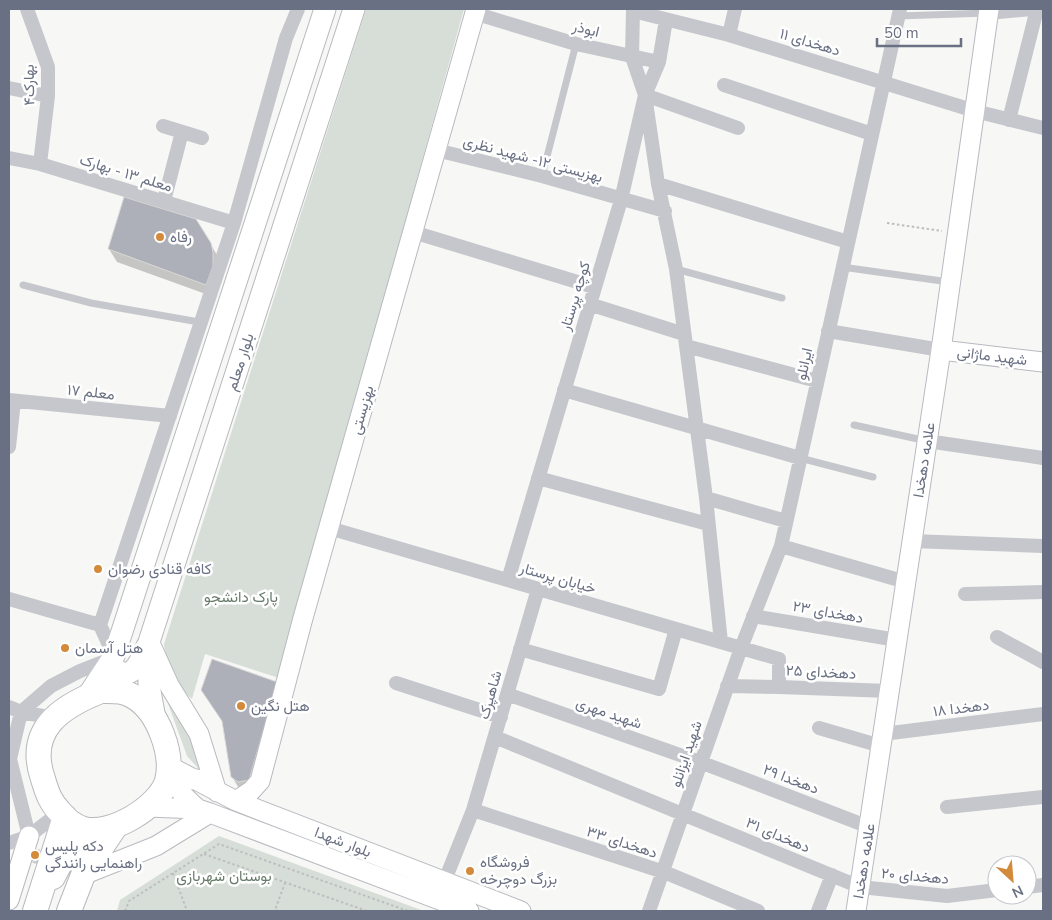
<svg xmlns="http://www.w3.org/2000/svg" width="1052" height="920" font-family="'Nunito Sans',Vazirmatn,sans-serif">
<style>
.green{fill:#d7ded7}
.shadow{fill:#0003}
.building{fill:#adb0b8;stroke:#d9d9d7}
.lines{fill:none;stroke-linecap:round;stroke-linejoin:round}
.secondary-casing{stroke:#b8bac0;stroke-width:21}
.primary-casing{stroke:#b7b9bd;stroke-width:23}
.highway-casing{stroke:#b6b8bc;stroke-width:26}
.path{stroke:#bdbec1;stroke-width:2;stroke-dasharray:2.5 2.5;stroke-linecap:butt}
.lane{stroke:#c6c7cc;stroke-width:7}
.street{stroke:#c6c7cc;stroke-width:14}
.secondary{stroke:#fff;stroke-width:19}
.primary{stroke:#fff;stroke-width:21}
.highway{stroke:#fff;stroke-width:24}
.poi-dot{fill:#d38a3a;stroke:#fff;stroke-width:2}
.labels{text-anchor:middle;stroke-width:5;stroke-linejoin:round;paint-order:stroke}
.street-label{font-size:15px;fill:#697083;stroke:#fff}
.poi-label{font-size:15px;fill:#697083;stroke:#fff;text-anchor:start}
.park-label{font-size:15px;fill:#687b69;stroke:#fff}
</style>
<rect width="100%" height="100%" fill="#f7f7f5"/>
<path class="green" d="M366,9H464L279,678L205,654L192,699C172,681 166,671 164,644Z
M162,687L189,726L205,776L187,756Z
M219,836L424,911H117L120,900Z"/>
<path class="shadow" d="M210,243L218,257L214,297L117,262L109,249Z
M276,683L256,793L240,790L232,777Z
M39,851V864L33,863L32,860Z"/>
<path class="building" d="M124,197L196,219L211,243L213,252V266L206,285L108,249Z
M212,659L277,682L249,780L238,782L231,777L222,721L201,690Z
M32,849L40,850L38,862L30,861Z"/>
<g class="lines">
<g class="secondary-casing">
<path id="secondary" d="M941,350L1043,362
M150,643L169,685L199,734L217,792
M169,766L236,801L521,911
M197,779C165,781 185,798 198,809
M236,801L251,791L260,781L303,618L476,9
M148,807L198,809L210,813L469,911
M83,875L156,846L210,813
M9,900L29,836
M856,911L941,350L989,9"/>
</g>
<g class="primary-casing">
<path id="primary" d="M112,662V666C132,685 140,662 147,646
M87,697L114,656L325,9
M155,719L149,685V642L354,9"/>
</g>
<g class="highway-casing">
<path id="highway" d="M101,691C113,691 124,690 134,697C158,711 174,754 167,781C159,807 111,836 84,829C73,826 67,820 60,812C50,802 47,792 43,779C26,730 60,707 101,691Z
M53,877L63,858L76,848L85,853L88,868
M35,911L65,817
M69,911L83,875L115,827"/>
</g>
<path class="path" d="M887,223L942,231
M204,854L367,911
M173,873L187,911
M125,911L129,901L219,844L408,911
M278,911L275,910L285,883"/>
<path class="lane" d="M898,16L988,13
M542,176L576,44
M842,267L949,282
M676,269L782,298
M23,285L91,303L199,322
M854,425L927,441
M800,458L873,477"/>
<path class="street" d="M27,9L48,67V96L40,164
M633,9L632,57L645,95L658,184L676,269L706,498L721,642
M633,11L729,35L975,111L1043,128
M474,13L576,44L659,62
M988,13L1031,9
M729,35L735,9
M724,85L872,134
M9,88L48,96
M645,95L738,128
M1009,120L1037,9
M163,126L202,138
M436,150L542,176L665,211
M9,158L40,164L234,223
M658,184L848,242
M164,201L182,132
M413,232L594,287
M589,304L684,334
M828,331L941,350
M686,346L817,381
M564,390L800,458
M9,400L170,416
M927,441L1043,458
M9,447L14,401
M538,478L708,524
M706,498L786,521
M329,528L779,659V687L889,691
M912,541L1043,546
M781,546L906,582
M508,580L621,200L645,95L659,62L666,20
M965,594L1043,592
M9,599L100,625
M753,616L897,640
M997,637L1043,662
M520,649L659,689L676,629
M114,656L100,625L234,223L286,38L298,9
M396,683L501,717
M727,686L779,687
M507,694L700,762L869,827
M9,707L21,712L54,718
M819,728L881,746
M883,734L1043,714
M495,737L860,887L947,896L997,890
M947,807L1043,797
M473,810L664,872L758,911
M29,836L10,759L21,712L51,686L80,671L113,658
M9,843L29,836L60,812
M449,870L473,810L538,589
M1027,887L1043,885
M649,911L741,648L781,546L900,9
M818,911L832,875"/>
<use href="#secondary" class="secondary"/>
<use href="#primary" class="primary"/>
<use href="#highway" class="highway"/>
</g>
<g class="poi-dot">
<circle cx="160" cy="237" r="5"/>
<circle cx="98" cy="569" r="5"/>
<circle cx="65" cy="648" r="5"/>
<circle cx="241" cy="706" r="5"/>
<circle cx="35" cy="855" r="5"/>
<circle cx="470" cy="871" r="5"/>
</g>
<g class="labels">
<g class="street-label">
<text transform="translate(586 29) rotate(14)" y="5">ابوذر</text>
<text transform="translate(810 42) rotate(17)" y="5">دهخدای ۱۱</text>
<text transform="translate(29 85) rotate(-91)" y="5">بهارک۴</text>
<text transform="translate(533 159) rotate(15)" y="5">بهزیستی ۱۲- شهید نظری</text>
<text transform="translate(126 173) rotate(17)" y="5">معلم ۱۳ - بهارک</text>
<text transform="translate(575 296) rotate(-73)" y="5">کوچه پرستار</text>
<text transform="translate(992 356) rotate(7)" y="5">شهید ماژانی</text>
<text transform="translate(240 362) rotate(-72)" y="5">بلوار معلم</text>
<text transform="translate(804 364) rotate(-78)" y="5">ایرانلو</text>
<text transform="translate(91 392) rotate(6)" y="5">معلم ۱۷</text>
<text transform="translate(362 410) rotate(-74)" y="5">بهزیستی</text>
<text transform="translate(924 460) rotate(-81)" y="5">علامه دهخدا</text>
<text transform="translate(558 578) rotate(16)" y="5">خیابان پرستار</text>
<text transform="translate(828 612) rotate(10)" y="5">دهخدای ۲۳</text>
<text transform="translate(821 672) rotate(3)" y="5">دهخدای ۲۵</text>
<text transform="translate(490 695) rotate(-74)" y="5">شاهپرک</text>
<text transform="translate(961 708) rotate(-7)" y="5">دهخدا ۱۸</text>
<text transform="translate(609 713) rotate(19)" y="5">شهید مهری</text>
<text transform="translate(686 754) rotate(-71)" y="5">شهید ایزانلو</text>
<text transform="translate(791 779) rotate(21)" y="5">دهخدا ۲۹</text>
<text transform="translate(778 835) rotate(23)" y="5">دهخدای ۳۱</text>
<text transform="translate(343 842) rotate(21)" y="5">بلوار شهدا</text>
<text transform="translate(622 842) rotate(18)" y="5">دهخدای ۳۳</text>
<text transform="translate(864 861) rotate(-81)" y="5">علامه دهخدا</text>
<text transform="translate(915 876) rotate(5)" y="5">دهخدای ۲۰</text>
</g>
<g class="poi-label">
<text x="170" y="242">رفاه</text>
<text x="108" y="574">کافه قنادی رضوان</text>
<text x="75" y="653">هتل آسمان</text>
<text x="251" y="711">هتل نگین</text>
<text x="45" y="851">دکه پلیس<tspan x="45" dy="17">راهنمایی رانندگی</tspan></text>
<text x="480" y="867">فروشگاه<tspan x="480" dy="17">بزرگ دوچرخه</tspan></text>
</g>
<g class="park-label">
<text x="241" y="602">پارک دانشجو</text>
<text x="224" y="881">بوستان شهربازی</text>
</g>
</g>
<rect width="1052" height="920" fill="none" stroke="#697083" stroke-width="20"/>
<g transform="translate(1012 880) rotate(154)"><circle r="24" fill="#ffffff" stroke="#c3c6cd"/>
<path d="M0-4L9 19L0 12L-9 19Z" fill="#d38a3a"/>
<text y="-8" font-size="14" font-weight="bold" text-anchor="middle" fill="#697083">N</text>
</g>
<path d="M877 38v8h84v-8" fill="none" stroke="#697083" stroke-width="2.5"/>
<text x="884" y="38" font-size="15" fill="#697083" stroke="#ffffff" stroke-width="4" paint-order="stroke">50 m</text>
</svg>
